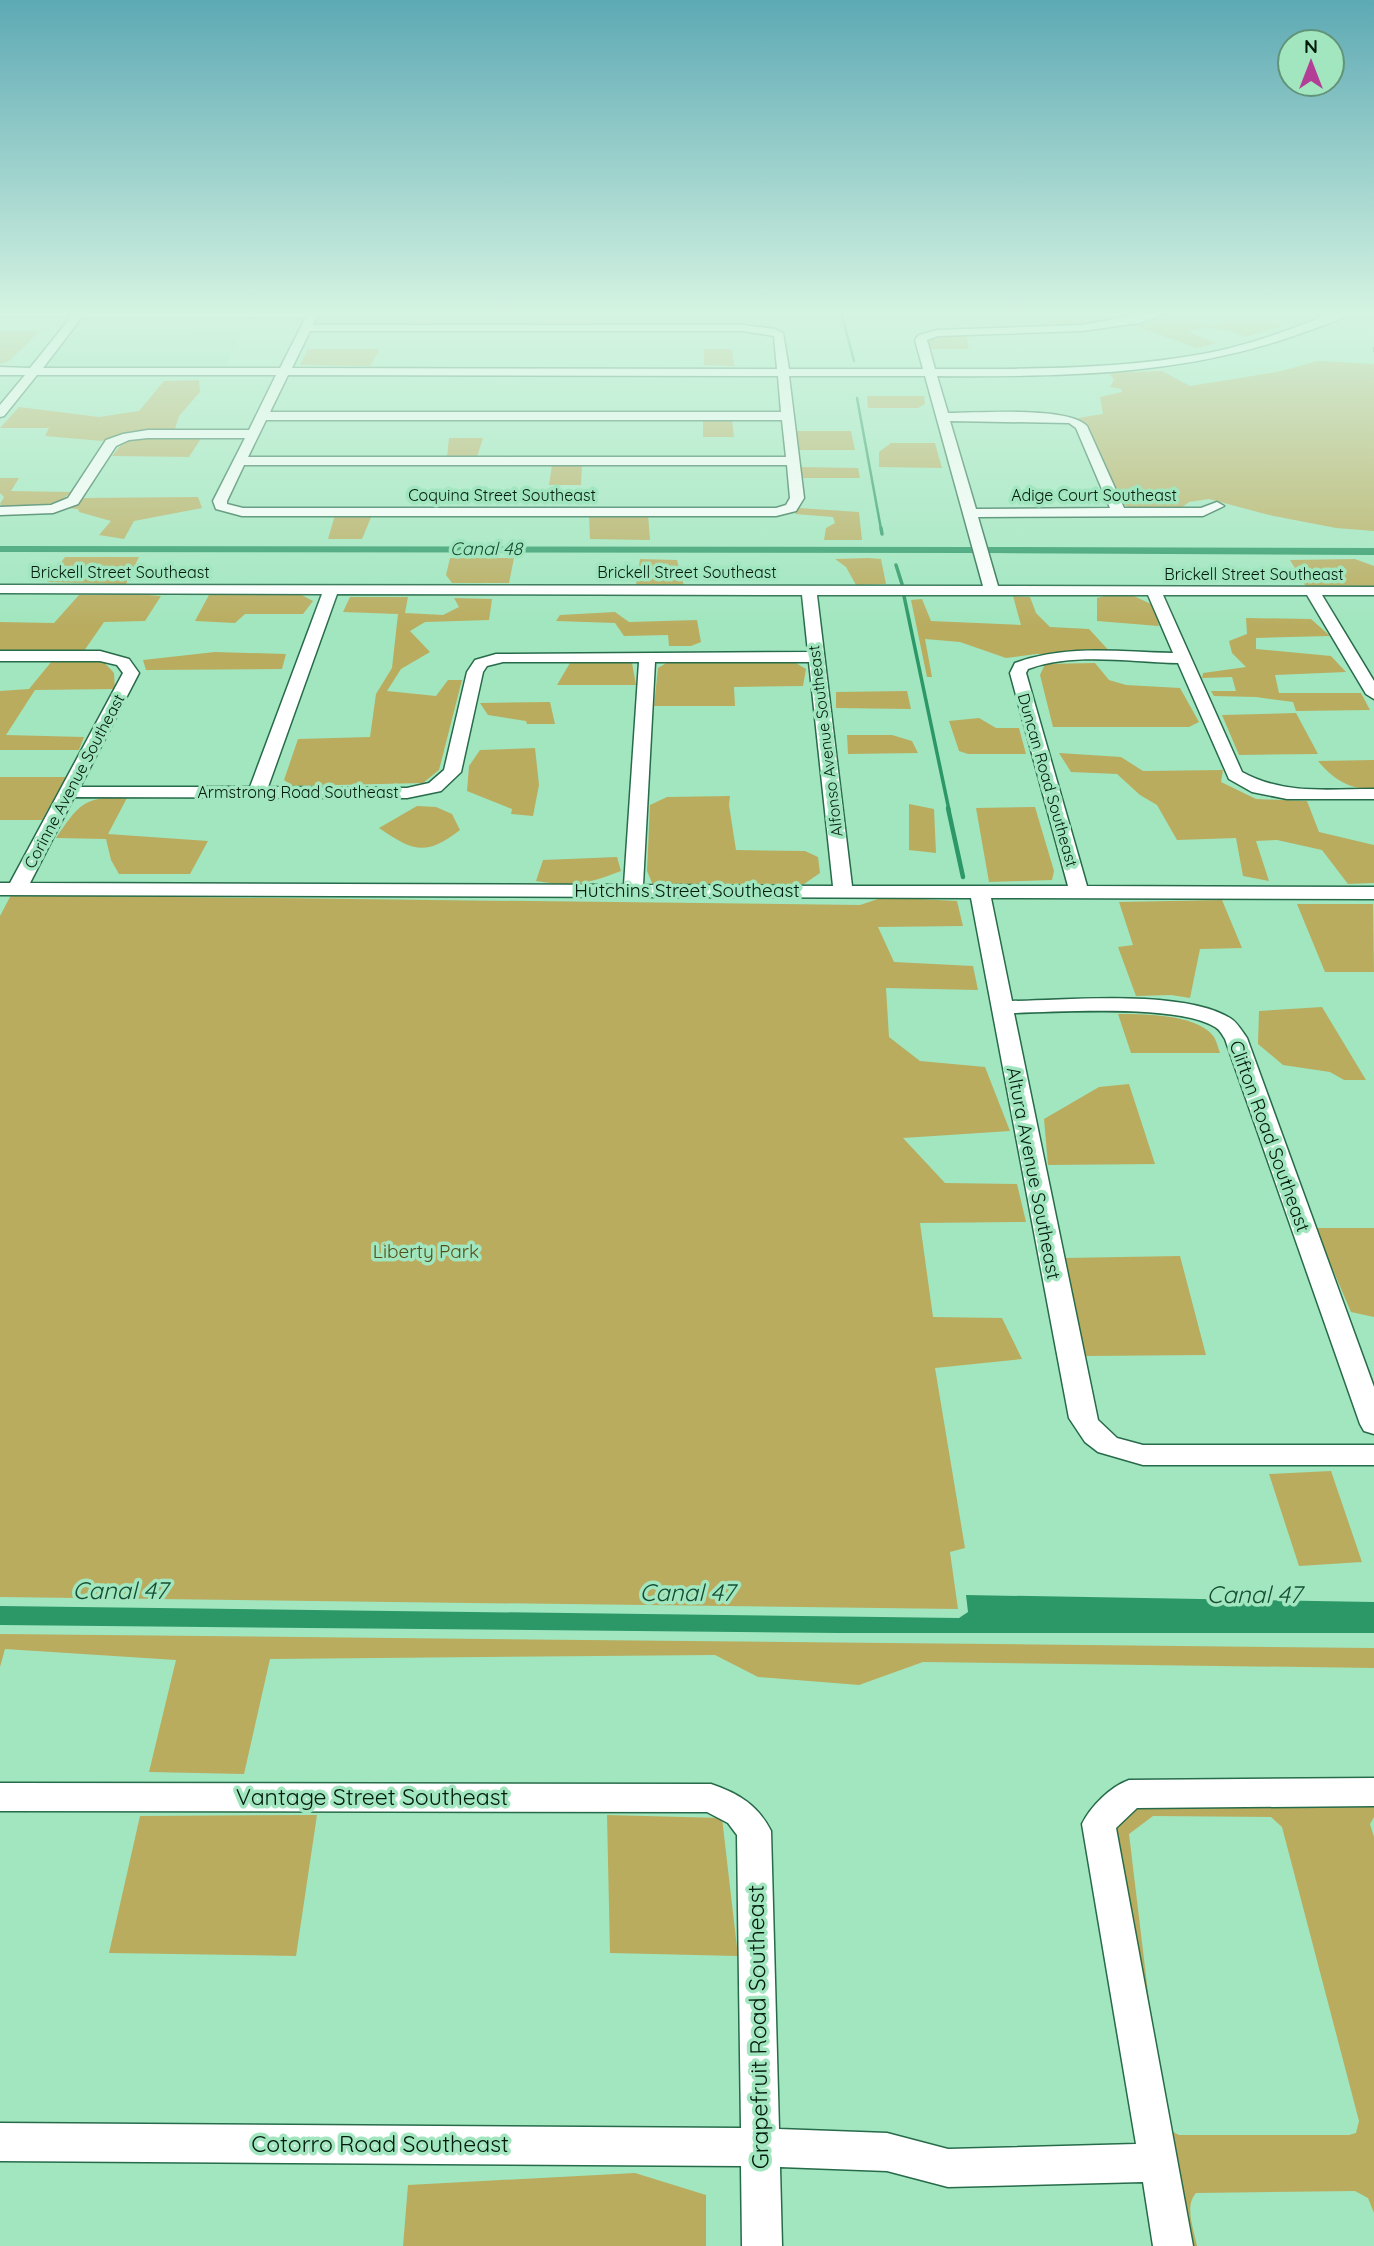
<svg xmlns="http://www.w3.org/2000/svg" width="1374" height="2246" font-family="Quicksand,sans-serif">
<style>
.built{fill:#90deb3}
.green{fill:#b9ac5f}
.water{fill:#2c9867}
.lines{fill:none;stroke-linecap:round;stroke-linejoin:round}
.stream-far2{stroke:#2c9867;stroke-width:2.5}
.stream-far1{stroke:#2c9867;stroke-width:3.5}
.stream{stroke:#2c9867;stroke-width:4.5}
.minor-casing{stroke:#276b4a;stroke-width:3}
.minor{fill:#fff;fill-rule:evenodd}
.labels{text-anchor:middle;stroke-width:7;stroke-linejoin:round;paint-order:stroke}
.far-street-label{font-size:16px;fill:#001a0d;stroke:#a1e6bf}
.far-water-label{font-size:18px;font-style:italic;fill:#154d33;stroke:#a1e6bf}
.street-label{font-size:19px;fill:#001a0d;stroke:#a1e6bf}
.park-label{font-size:19px;fill:#564d17;stroke:#a1e6bf}
.near-street-label{font-size:23px;fill:#001a0d;stroke:#a1e6bf}
.near-water-label{font-size:24px;font-style:italic;fill:#154d33;stroke:#a1e6bf}
</style>
<rect width="100%" height="100%" fill="#a1e6bf"/>
<path class="built" d="M243,330L224,370L56,369L44,366L71,331Z"/>
<path class="green" d="M404,312H684H595L590,326L532,325L528,312H436L433,326H404L410,314Z
M1061,312H1099L1118,320L1055,328L1039,315Z
M1245,313L1284,325L1246,337C1227,329 1207,324 1188,332L1217,343L1197,348L1130,324L1170,314L1214,326Z
M0,331H40L9,361L0,364Z
M966,334L969,349H930L927,343L931,337Z
M308,349H380L370,366L300,365Z
M704,349H732L734,366L704,365Z
M1318,361L1374,364V531L1336,528L1269,515L1209,499L1189,502L1180,509H1133L1124,505L1085,423L1078,418L1103,414L1100,397L1122,392L1121,389L1110,387L1114,380L1110,375L1113,373L1162,371L1190,386L1277,372Z
M199,380L200,392L179,416L174,432L124,433L102,441L45,436L49,428H0L19,407L99,417L139,411L164,381Z
M867,396H924L925,404L918,408H868Z
M703,420H732L734,437H703Z
M796,431H851L855,450H798Z
M140,437H202L189,457L112,456L125,440Z
M449,438H483L477,457H447Z
M891,443H935L942,468L879,467V452Z
M552,465H582L581,485H549Z
M799,467L858,468L860,478H802Z
M0,478H19L11,491L71,492C54,510 26,507 3,507L0,504L4,497L0,493Z
M198,497L202,508L134,521L124,539L99,535L111,521L79,512L78,509L66,508L81,498Z
M799,508L859,512L862,540H824L826,528L835,523L833,517L795,514Z
M648,514L650,540L590,539L589,515Z
M335,515H372L362,539H328Z
M65,557H139L126,584L47,582Z
M450,558H514L509,583H452L446,575Z
M868,558L881,559L886,584L856,585L846,567L835,559Z
M640,559L677,560L684,586L636,585Z
M1355,559L1374,566V587H1306L1290,560Z
M210,593H298L313,601L303,614H245L235,623L195,621Z
M136,594L161,596L145,621L104,622L84,651L0,650V622L54,623L79,595Z
M1108,595L1134,596L1153,605L1159,626L1097,621V598Z
M1013,596L1030,597L1036,613L1050,627L1089,629L1112,654H1036L1006,658L960,642L925,639L932,677H927L911,600L922,599L931,621L1021,625Z
M350,597H408L405,613L443,615L459,607L454,598L492,599L489,620L425,622L410,631L430,652L401,669L387,691L436,696L448,680H462L439,770L423,783L293,786L284,780L298,739L370,737L376,694L392,668L398,614L343,612Z
M615,612L629,622L697,620L701,642L691,646H669L668,635L624,636L615,623L556,621L560,615Z
M1246,618L1311,619L1330,636L1256,638V649L1331,656L1346,672L1275,675L1279,693H1361L1370,710L1296,711L1293,702L1256,697L1214,696L1211,691H1236L1232,677L1202,678L1203,673L1246,667L1232,653L1229,641L1247,634Z
M215,652L286,654L282,669L146,670L143,660Z
M52,661H103L114,673L115,689L35,690L6,735L84,737L79,750H0V691L29,689Z
M668,662L796,663L806,669L803,686L734,687L735,706H654L658,668Z
M570,663H632L636,685H557Z
M1095,663L1109,680L1126,685L1180,688L1199,722L1189,727H1053L1040,675L1045,664Z
M907,691L911,709L836,708V692Z
M550,702L555,724H527L526,721L488,715L480,703Z
M1296,713L1318,754L1239,755L1222,715Z
M979,718L996,728H1019L1026,754H968L959,751L949,721Z
M847,735H892L912,741L918,753L848,754Z
M535,748L539,785L533,816L511,814L512,809L467,791L469,766L480,750Z
M1059,753L1121,757L1143,771L1223,770L1221,782L1256,799L1307,801L1319,832L1374,845V883L1348,884L1322,850L1277,840L1256,841L1269,881L1243,876L1236,838L1177,840L1157,805L1140,795L1117,774L1071,772Z
M1374,760V789C1350,790 1333,779 1318,761Z
M0,777H66L42,820H0Z
M128,796L108,834L208,841L190,874H119L111,860L106,839L56,838C81,802 83,798 128,796Z
M730,796L729,805L736,850L805,851L818,857L820,873L804,884L653,885L647,871L650,805L667,797Z
M909,804L934,809L936,853L909,850Z
M417,806L436,807L452,814L460,830C426,856 414,852 379,828Z
M1035,807L1054,871L1052,880L989,882L976,808Z
M617,857L621,871C588,884 571,887 536,881L543,860Z
M11,895L860,905L884,897L957,901L963,926L878,927L894,962L973,966L978,990L886,988L889,1037L920,1061L985,1067L1010,1131L903,1138L945,1183L1017,1184L1026,1222L920,1223L933,1317L1002,1318L1022,1359L935,1368L965,1548L950,1552L958,1609L0,1597V916Z
M1222,900L1242,948L1200,949L1190,998L1171,995L1136,996L1118,947L1133,945L1119,902Z
M1297,904H1373L1374,972H1325Z
M1322,1007L1366,1080H1344L1330,1072L1283,1065L1258,1044L1259,1011Z
M1118,1014C1144,1014 1198,1014 1214,1037C1217,1042 1218,1048 1220,1053H1131Z
M1129,1084L1155,1164L1048,1165L1044,1119L1099,1087Z
M1315,1228H1374V1317L1351,1312Z
M1180,1256L1206,1355L1084,1356L1064,1258Z
M1331,1471L1362,1562L1299,1566L1269,1474Z
M0,1634L1374,1648V1668L923,1662L859,1685L758,1677L715,1655L270,1659L244,1774L149,1772L176,1660L5,1649L0,1667Z
M1374,1805V1817L1370,1824L1374,1837V2213L1368,2198L1355,2191L1196,2193C1184,2206 1194,2230 1197,2246H1189L1167,2129L1179,2135H1349L1356,2133L1359,2121L1282,1827L1271,1817L1153,1816L1129,1834L1158,2076L1113,1830L1137,1807Z
M317,1815L296,1956L109,1953L140,1816Z
M607,1815L722,1818L738,1956L610,1953Z
M635,2173L706,2195V2246H403L408,2185Z"/>
<path class="water" d="M0,546L974,547L976,553L0,552Z
M986,547L1374,548V555L988,553Z
M966,1595L1374,1602V1633H839L0,1625V1606L959,1618L968,1612Z"/>
<g class="lines">
<path class="stream-far2" d="M841,312L854,361
M1374,348V351
M857,398L881,529"/>
<path class="stream-far1" d="M881,528L882,534
M896,565L902,584
M904,596L949,810"/>
<path class="stream" d="M948,808L963,877"/>
<g class="minor-casing">
<path id="minor" d="M0,312H68L69,314L64,317L0,316Z
M75,312H319L313,325H743L775,329L783,333L789,369H923L915,340L919,335L937,330L1082,325L1154,312H1172L1139,323L1082,331L938,336L927,340L935,369C1026,369 1118,370 1208,353C1234,348 1260,340 1285,331C1307,324 1328,312 1351,312C1338,322 1318,327 1302,333C1185,376 1060,377 937,376L948,413C978,413 1069,406 1087,426L1124,508H1201L1217,502L1224,506L1203,516L978,517L998,586L1374,587V595H1322L1374,681V699L1366,694L1307,595H1163L1242,772C1284,795 1328,789 1374,789V799H1287L1252,792L1229,779L1178,663C1129,662 1074,652 1028,669L1026,673L1087,886L1374,887V899L991,898L1012,1001C1067,1000 1183,989 1230,1018C1237,1022 1242,1031 1247,1038L1374,1387V1434L1364,1431L1360,1424L1225,1039C1222,1034 1219,1029 1215,1027C1178,1004 1060,1012 1014,1013L1098,1420L1117,1438L1143,1445H1374V1465H1143L1098,1452L1085,1442L1069,1418L971,898L0,895V883H10L123,673L117,665L100,661H0V651H100L129,659L139,673L80,787H250L322,594L0,593V585L983,586L925,376H789L804,498L796,511L776,516H242L216,509L213,501L245,438H148L129,440L116,446L78,504L53,513L0,515V507L51,505L68,498L106,440L123,434L148,430H249L276,375H37L4,416L0,417V405L25,375H0V367L30,368ZM82,317H306L280,368H43ZM310,331H743L774,336L777,369L292,368ZM288,375L778,376L781,412H270ZM266,420H782L786,457H248ZM950,421L1069,423L1076,428L1110,508L976,509ZM244,465H787L790,498L786,505L776,508H243L227,504V501ZM337,594L802,595L808,652L496,654L475,660L467,672L444,770L429,783L407,788L268,787ZM817,595H1148L1173,653C1120,652 1066,644 1015,663L1010,673L1068,886H852ZM503,662H639L624,885L30,883L74,797L407,798L441,791L461,772L483,672L487,666ZM655,662H809L833,886L643,885Z
M1374,1778V1806L1137,1808L1116,1828L1193,2246H1153L1143,2182L948,2187L887,2171L780,2167L782,2246H742L741,2166L0,2161V2123L741,2128L737,1835L728,1823L707,1812L0,1811V1783L711,1784C738,1793 758,1805 771,1831L779,2129L887,2133L948,2149L1136,2144L1082,1824C1091,1806 1110,1787 1129,1780Z"/>
</g>
<use href="#minor" class="minor"/>
</g>
<linearGradient id="sky" x2="0" y2="1"><stop stop-color="#5da9b4"/><stop offset="0.5" stop-color="#d5f4e2"/><stop offset="1" stop-color="#d5f4e2" stop-opacity="0"/></linearGradient>
<rect width="1374" height="627" fill="url(#sky)"/>
<g class="labels">
<g class="far-street-label">
<text x="502" y="501">Coquina Street Southeast</text>
<text x="1094" y="501">Adige Court Southeast</text>
<text x="120" y="578">Brickell Street Southeast</text>
<text x="687" y="578">Brickell Street Southeast</text>
<text x="1254" y="580">Brickell Street Southeast</text>
<text transform="translate(825 741) rotate(-97)" y="6">Alfonso Avenue Southeast</text>
<text transform="translate(1048 780) rotate(74)" y="6">Duncan Road Southeast</text>
<text transform="translate(74 781) rotate(-62)" y="6">Corinne Avenue Southeast</text>
<text x="298" y="798">Armstrong Road Southeast</text>
</g>
<g class="far-water-label">
<text x="486" y="555">Canal 48</text>
</g>
<g class="street-label">
<text x="687" y="897">Hutchins Street Southeast</text>
<text transform="translate(1270 1136) rotate(70)" y="7">Clifton Road Southeast</text>
<text transform="translate(1034 1173) rotate(79)" y="7">Altura Avenue Southeast</text>
</g>
<g class="park-label">
<text x="426" y="1258">Liberty Park</text>
</g>
<g class="near-street-label">
<text x="372" y="1805">Vantage Street Southeast</text>
<text transform="translate(758 2027) rotate(-91)" y="8">Grapefruit Road Southeast</text>
<text x="380" y="2152">Cotorro Road Southeast</text>
</g>
<g class="near-water-label">
<text x="120" y="1599">Canal 47</text>
<text x="687" y="1601">Canal 47</text>
<text x="1254" y="1603">Canal 47</text>
</g>
</g>
<g transform="translate(1311 63)"><circle r="33" fill="#a1e6bf" stroke="#619478" stroke-width="2"/>
<path d="M0-5L12 26L0 18L-12 26Z" fill="#b33e96"/>
<text y="-10" font-size="19" font-weight="bold" text-anchor="middle" fill="#001a0d">N</text>
</g>
</svg>
